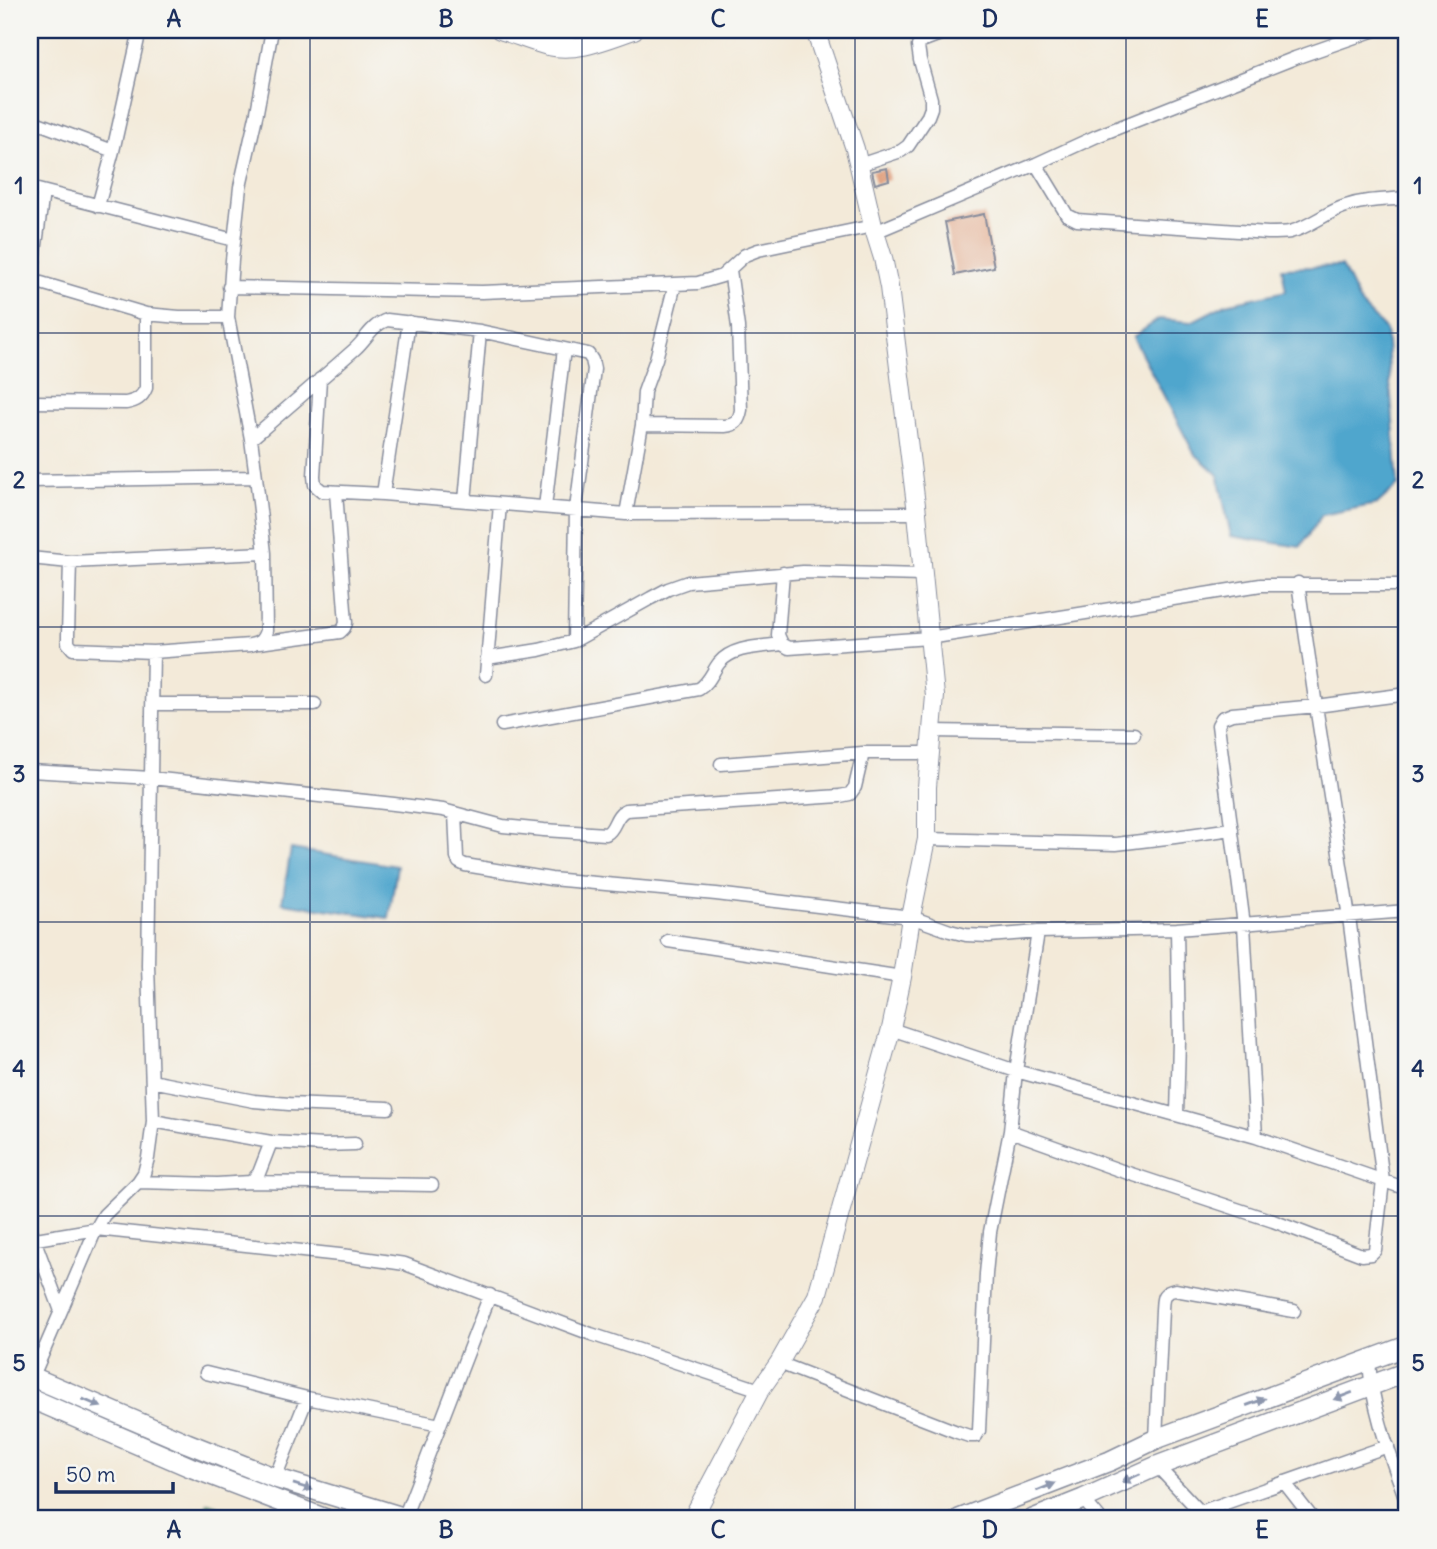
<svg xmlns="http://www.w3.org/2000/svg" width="1437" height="1549" font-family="Delius,sans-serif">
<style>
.green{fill:#89d18c;stroke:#528075;stroke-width:2}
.water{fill:#50a6cd;stroke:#366a96;stroke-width:2}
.building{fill:#df9d7a}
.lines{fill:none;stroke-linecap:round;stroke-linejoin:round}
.street-casing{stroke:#878c9c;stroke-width:15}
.secondary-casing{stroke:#878c9c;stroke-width:20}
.primary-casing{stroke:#878c9c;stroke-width:22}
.street{stroke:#fff;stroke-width:12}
.secondary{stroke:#fff;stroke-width:18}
.primary{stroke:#fff;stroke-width:19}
.oneway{fill:#8d97ae}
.grid{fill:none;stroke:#1b2f5e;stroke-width:2;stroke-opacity:0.55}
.neatline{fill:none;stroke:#1b2f5e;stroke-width:2.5}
.grid-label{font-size:23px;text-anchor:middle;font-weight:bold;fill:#1b2f5e}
</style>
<rect width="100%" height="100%" fill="#f6f6f2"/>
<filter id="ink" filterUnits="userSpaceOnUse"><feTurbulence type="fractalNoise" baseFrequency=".0143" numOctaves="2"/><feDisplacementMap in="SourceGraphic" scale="14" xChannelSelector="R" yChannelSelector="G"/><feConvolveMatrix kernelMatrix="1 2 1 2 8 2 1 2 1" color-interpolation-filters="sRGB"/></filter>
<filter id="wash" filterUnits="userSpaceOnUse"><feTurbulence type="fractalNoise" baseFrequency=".00686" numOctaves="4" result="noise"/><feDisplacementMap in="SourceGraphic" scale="28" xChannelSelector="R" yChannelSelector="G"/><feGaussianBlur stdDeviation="1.57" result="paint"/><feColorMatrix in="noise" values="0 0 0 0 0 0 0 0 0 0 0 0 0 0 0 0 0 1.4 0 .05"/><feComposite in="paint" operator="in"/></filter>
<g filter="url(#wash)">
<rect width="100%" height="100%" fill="#f3ead9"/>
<path class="green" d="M208,1503L255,1519H202Z"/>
<path class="water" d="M1342,266L1361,305L1386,330L1398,485L1377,504L1322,515L1300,547L1231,536L1218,475L1194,453L1133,337L1159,319L1191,322L1226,304L1286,291L1282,268Z
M291,849L397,866L389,918L282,903Z"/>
<g id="blocks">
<path class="building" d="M887,168L889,180L875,184L872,171Z
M984,214L994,267L955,275L945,222Z"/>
</g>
</g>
<g filter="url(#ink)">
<use href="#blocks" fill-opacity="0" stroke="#878c9c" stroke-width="2"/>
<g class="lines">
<g class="street-casing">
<path id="street" d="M566,30L568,48
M30,120L113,151
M1036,164L1067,215L1077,220L1090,221L1268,233C1275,233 1283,233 1290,232C1310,227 1326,212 1346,206C1366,199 1387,200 1407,198
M859,165L901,151L908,146L928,116L931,108V99L920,60L918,46L922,41L951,30
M30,188L234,240
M98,206L113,151L140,30
M875,232L1036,164L1097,136L1295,58L1375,30
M31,280L146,314L179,317H228
M229,287L482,292L698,283L722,276L745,255L758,250L873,226
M30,290L43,192
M320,379L314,476L315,485L322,491L383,494L626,514L642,425L644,392L656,359L675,284
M30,402L126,403C136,401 142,398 146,388V314
M642,425L725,426C736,425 739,421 741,410L738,327L730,270
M251,439C286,409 321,379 355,349C367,338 372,325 387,320L480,331L588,354L592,360L594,369L576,509L574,641
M30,481L256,477
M383,494L409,322
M465,501L480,331
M545,507L564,349
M626,514L917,513
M30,558L70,562L265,553
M70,562L68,635V643L73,649L153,652L250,645C260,643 263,640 266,631L265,553L256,477L251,439L228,317L232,260L240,187L257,112L272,30
M783,573L778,635L782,644L789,648L929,638L1261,585H1407
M259,643L340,632L344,628L346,623L336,492
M487,658L539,650L574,641L651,598L668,589L688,582L803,572L922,575
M486,675L500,504
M153,704H315
M502,725L699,689C710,682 712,672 719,663C733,646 761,647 782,644
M932,731L1134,734
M721,764L863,753
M30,771L151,778L394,804L443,810L503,826L544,830L606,834C616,829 614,815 626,810L840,796L850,794L855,787L863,753H931
M455,813L457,858L459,862L465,865L551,879L716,894L911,917L950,931L966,935L989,936L1038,932L1177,929L1407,911
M927,839L1116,844L1175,837L1232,829
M668,941L902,977
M891,1029L1016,1071L1256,1137L1407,1189
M152,1081L254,1101L289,1104L388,1108
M1177,1114L1179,1041L1177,929
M153,1121L271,1142L324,1145L355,1144
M1010,1131L1119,1170L1273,1221L1362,1255L1371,1254L1375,1250L1383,1181L1349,917L1316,706L1298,583
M1256,1137L1244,925L1218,725L1222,718L1232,714L1316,706L1407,694
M138,1182L217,1184L251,1182L259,1173L271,1142
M251,1182L432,1185
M30,1228L61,1311L30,1383
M30,1240L96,1229L349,1256L405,1264L591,1334L760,1390
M61,1311L96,1229L104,1215L138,1182L144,1173L148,1158L153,1121L148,965L153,652
M1369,1361C1372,1410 1391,1457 1407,1503
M779,1363L957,1432L969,1436H976L979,1431L986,1274L990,1232L1010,1131L1016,1071L1038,932
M206,1373L307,1398L440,1425
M1156,1439L1162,1310C1163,1298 1161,1293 1175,1290L1294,1311
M1157,1466L1207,1519
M275,1478L307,1398
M1284,1482L1313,1519
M1083,1499L1100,1519
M1200,1512L1388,1446
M404,1518L490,1295"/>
</g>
<g class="secondary-casing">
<path id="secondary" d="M500,30C516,35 532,42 548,46C577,53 607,39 634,30
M692,1519L760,1390L779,1363L817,1296L891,1029L902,977L911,917L927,839V787L935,696L917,513L889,287L883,258L873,226L855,149L815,30"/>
</g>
<g class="primary-casing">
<path id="primary" d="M30,1376L187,1443L275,1478L409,1519
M30,1398L190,1467L326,1519
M959,1519L1110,1461L1156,1439L1407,1346
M1033,1519L1083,1499L1157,1466L1407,1372"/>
</g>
<use href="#street" class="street"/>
<use href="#secondary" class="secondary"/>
<use href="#primary" class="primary"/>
</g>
<defs><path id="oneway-solid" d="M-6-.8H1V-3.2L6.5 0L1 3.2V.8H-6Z" transform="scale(1.75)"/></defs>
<g class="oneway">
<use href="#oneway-solid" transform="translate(1343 1396) rotate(159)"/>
<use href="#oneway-solid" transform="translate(1256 1402) rotate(-20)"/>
<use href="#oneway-solid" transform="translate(92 1403) rotate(23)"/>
<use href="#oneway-solid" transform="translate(1131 1478) rotate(156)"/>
<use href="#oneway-solid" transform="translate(303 1487) rotate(17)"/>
<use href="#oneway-solid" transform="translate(1046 1487) rotate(-22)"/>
</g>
</g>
<path class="grid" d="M310,30V1519M582,30V1519M855,30V1519M1126,30V1519M30,333H1407M30,627H1407M30,922H1407M30,1216H1407"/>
<rect width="1437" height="1549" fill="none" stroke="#f6f6f2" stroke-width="77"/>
<path d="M56 1482v10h117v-10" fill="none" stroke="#1b2f5e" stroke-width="3.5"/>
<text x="66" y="1482" font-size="21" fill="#1b2f5e" stroke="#f6f6f2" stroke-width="5" paint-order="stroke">50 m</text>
<rect x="38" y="38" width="1360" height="1472" class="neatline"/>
<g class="grid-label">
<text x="174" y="27">A</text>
<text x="446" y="27">B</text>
<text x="718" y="27">C</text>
<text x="990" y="27">D</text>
<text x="1262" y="27">E</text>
<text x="19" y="194">1</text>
<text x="1418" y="194">1</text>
<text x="19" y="488">2</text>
<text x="1418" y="488">2</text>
<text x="19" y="782">3</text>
<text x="1418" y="782">3</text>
<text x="19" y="1077">4</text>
<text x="1418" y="1077">4</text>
<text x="19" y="1371">5</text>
<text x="1418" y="1371">5</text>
<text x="174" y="1538">A</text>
<text x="446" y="1538">B</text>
<text x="718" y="1538">C</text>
<text x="990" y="1538">D</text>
<text x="1262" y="1538">E</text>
</g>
</svg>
